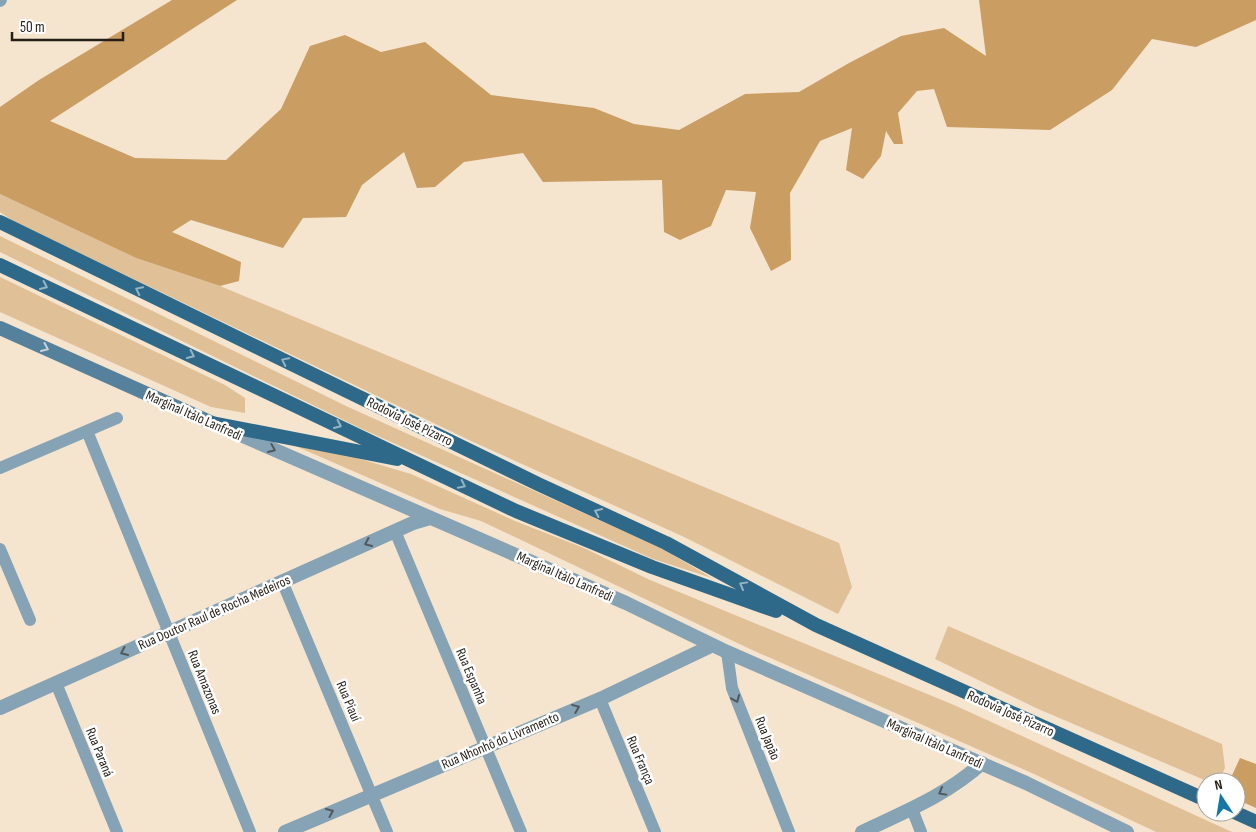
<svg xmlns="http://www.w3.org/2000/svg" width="1256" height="832" font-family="'Sofia Sans Condensed',sans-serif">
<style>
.green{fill:#e0c097}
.forest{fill:#ca9d62}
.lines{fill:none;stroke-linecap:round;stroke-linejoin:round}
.minor{stroke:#86a3b5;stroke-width:12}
.tertiary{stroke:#86a3b5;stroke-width:14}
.secondary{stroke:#55819c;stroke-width:14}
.primary{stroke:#2e6989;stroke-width:14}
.oneway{stroke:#96b4c4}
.oneway2{stroke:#c4d3dc}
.oneway3{stroke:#505a5e}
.labels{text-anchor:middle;stroke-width:5;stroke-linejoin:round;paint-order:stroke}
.street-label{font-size:14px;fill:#241e16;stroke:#fff}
</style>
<rect width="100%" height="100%" fill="#f5e4ce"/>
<path class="green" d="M0,194L136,258L220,286L839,543L852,587L838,614L682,536L471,441L13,221L0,212Z
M0,236L346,406L661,548L712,578L653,559L362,429L0,252Z
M0,277L225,385L245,398V413L211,407L0,312Z
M284,441L330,450L411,474L515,521L584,548L650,580L954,705L1232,832H1156L1034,774L750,649L481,521L440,509Z
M948,626L1222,744L1225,768L1218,782H1209L1036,708L935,659Z"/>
<path class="forest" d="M172,0H237L50,121L135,158L226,160L281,109L310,46L345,35L381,52L425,42L491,95L594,108L634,124L679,130L745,94L799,92L849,63L901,36L944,28L986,56L979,0H1256V20L1196,47L1152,39L1112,90L1050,130L947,127L934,89L917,91L898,113L903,144H894L886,131L881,156L863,179L846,170L852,128L820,141L790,193L791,260L771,271L750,228L756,192L726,190L711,226L680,240L664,232L662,180L543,182L523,153L464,162L435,187L417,188L404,152L362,185L346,217L303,218L283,248L191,220L172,232L241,262L239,281L220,286L136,258L0,194V107L39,80Z
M1240,758L1256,764V808L1236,799V782H1229Z"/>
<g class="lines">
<path class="minor" d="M0,1L1,0
M87,431L250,832
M0,468L117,418
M395,531L521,832
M0,549L30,620
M282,581L387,832
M727,652L732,688L789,832
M56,683L117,832
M600,699L655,832
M912,809L921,832"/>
<path class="tertiary" d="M227,429L626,603L727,652L1026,783L1127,832
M0,708L413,523L430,518
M285,832L600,699L713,645
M862,832C904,812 947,795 982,763"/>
<path class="secondary" d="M0,328L212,423"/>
<path class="primary" d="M0,222L538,484L666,543L816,625L1206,800
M0,265L516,511L652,567L776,611
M212,423L397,459
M1234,812L1256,822"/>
</g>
<defs><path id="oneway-chevron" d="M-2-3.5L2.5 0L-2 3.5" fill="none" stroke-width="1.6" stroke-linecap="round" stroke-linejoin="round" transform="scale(1.25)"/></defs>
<g class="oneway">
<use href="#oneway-chevron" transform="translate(44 286) rotate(25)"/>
<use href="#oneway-chevron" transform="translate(139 290) rotate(-154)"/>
<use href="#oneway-chevron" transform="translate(191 355) rotate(25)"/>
<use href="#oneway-chevron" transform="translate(285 361) rotate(-154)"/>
<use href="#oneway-chevron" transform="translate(338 425) rotate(25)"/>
<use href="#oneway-chevron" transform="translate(462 485) rotate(26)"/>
<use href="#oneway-chevron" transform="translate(598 512) rotate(-155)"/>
<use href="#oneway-chevron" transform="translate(743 585) rotate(-151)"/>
</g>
<use class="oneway2" href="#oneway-chevron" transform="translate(45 348) rotate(24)"/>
<g class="oneway3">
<use href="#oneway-chevron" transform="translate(272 449) rotate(23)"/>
<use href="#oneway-chevron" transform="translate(368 543) rotate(156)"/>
<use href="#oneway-chevron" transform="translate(124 652) rotate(156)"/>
<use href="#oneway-chevron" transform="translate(736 699) rotate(68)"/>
<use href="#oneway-chevron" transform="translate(576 708) rotate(-22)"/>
<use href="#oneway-chevron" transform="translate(942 792) rotate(151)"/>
<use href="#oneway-chevron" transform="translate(330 812) rotate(-24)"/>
</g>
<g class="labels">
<g class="street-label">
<text transform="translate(194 415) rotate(24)" y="5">Marginal Itálo Lanfredi</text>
<text transform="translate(410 421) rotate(26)" y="5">Rodovia José Pizarro</text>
<text transform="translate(565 576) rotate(24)" y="5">Marginal Itálo Lanfredi</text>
<text transform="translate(214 612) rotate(-24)" y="5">Rua Doutor Raul de Rocha Medeiros</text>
<text transform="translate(472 676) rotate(67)" y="5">Rua Espanha</text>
<text transform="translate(205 682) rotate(68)" y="5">Rua Amazonas</text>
<text transform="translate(349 701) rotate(67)" y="5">Rua Piauí</text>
<text transform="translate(1011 713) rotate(24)" y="5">Rodovia José Pizarro</text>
<text transform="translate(768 738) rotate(68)" y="5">Rua Japão</text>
<text transform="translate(500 740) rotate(-23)" y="5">Rua Nhonhô do Livramento</text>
<text transform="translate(935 743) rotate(24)" y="5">Marginal Itálo Lanfredi</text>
<text transform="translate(100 752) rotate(68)" y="5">Rua Paraná</text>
<text transform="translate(641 760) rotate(67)" y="5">Rua França</text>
</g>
</g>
<g transform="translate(1221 797) rotate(348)"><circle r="24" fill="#ffffff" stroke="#a7a5a2"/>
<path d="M0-4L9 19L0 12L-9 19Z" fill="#1577a3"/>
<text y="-8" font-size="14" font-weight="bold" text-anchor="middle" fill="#241e16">N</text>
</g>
<path d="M12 32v8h111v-8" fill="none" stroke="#241e16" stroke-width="2.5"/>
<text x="20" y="32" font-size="15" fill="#241e16" stroke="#ffffff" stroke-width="4" paint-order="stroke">50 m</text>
</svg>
